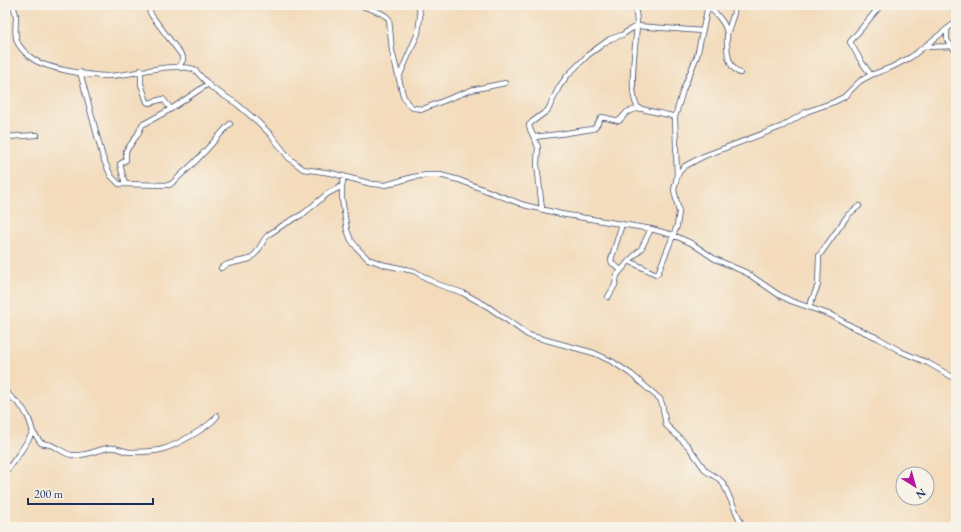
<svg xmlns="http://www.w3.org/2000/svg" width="961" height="532" font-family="'EB Garamond',serif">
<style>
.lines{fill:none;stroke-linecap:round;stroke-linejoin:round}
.minor-casing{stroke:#3b496c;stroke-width:6}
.minor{stroke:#fff;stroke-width:4.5}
</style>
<rect width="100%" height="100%" fill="#f7f3e8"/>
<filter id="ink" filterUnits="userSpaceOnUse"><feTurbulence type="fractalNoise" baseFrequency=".025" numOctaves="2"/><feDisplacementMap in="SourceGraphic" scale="8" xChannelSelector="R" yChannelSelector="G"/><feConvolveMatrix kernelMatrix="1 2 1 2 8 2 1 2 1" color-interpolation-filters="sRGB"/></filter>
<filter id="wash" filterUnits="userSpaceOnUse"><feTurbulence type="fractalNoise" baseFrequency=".012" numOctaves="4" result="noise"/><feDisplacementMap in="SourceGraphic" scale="16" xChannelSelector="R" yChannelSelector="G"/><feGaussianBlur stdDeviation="0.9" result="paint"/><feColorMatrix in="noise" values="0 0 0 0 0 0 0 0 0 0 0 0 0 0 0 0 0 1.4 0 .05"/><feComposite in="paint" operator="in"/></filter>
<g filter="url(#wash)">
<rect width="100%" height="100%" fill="#f3dbbb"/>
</g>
<g filter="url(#ink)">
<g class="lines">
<g class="minor-casing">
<path id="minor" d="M13,5C14,9 16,13 16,17C16,25 14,33 17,41C19,47 27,55 33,59C47,69 92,76 109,76C134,75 170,62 194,69L212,88L237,104L258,122L271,135L289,158L303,169L331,173L372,184L386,185L413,177L427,175H440L459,180L524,205L561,214L651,229L673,235L691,243L715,259L747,273L779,295L791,301L831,315L853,327L878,338L902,352L928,363L956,379
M149,5V10L152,16L183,57V60L179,66L181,68
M359,5C369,9 382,11 389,19L392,51L403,95L407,103L413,108L423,109L471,90L505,83
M635,5C636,12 637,19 637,26C636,41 627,99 639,108C646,111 667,114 675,117
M707,5C715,13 726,22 727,34C728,37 726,40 727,43C727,55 729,68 740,73
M947,30V40L956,52
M727,34L734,13L733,5
M924,47L956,46
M141,70V84L147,102L149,103L163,99L171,109
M80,72L103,158L111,176L119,184L169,185C175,182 178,177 183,173C201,158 214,140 230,124
M871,75L861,61L850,42L881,5
M399,77L418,33L420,17L419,5
M5,137L37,135
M534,137L560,134L592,129C598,127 598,120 602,117L619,121L627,112L640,108
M344,176L342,186V199L347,230L351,240L358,249L368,259L385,265L414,271L437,284L463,293L487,306L528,335L594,353L613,362L631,374L660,399L662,404L666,425L688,446L706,471L719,479L723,483L743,527
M677,177L675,117L683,90L697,56L708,6
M125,184L120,164L126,160V151L138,134L142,125L171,109L208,84
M542,209L537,164L538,147L530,129L529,125L532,122L548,110L559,87L567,76L588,55L610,39L622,35L631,29L637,26L702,31
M629,261L656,274L658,273L677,226L679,212L674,190L677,177L680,171L685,166L704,156L783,126L806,112L834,102L844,97L860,81L871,75L892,67L911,57L956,22
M221,268L228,264L250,259L257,252L264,240L268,235L283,225L303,214L327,194L342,186
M621,270L612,263L611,260L622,224
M608,297L615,285L617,275L629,261L641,249L651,229
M809,307L818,285L819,256L848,215L859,206
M5,390C8,396 14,399 19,404C27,412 30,421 33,432L21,451L5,473
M33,432L41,443C45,444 49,444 53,446C60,449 65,454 72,455C85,457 96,450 108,448C115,446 122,451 129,452C138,452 150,452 160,450C173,447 210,427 217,416"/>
</g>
<use href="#minor" class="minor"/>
</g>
</g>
<rect width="961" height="532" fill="none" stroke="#f7f3e8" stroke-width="20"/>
<g transform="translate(915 486) rotate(143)"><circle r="19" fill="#f7f3e8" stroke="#9fa5b1"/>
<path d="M0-3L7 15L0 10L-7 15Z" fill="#b5179e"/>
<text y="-6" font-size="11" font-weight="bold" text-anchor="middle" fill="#1b2f5e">N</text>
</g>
<path d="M28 498v6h125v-6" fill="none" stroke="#1b2f5e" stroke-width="2"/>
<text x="34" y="498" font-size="12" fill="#1b2f5e" stroke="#f7f3e8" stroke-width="3" paint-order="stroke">200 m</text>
</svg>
